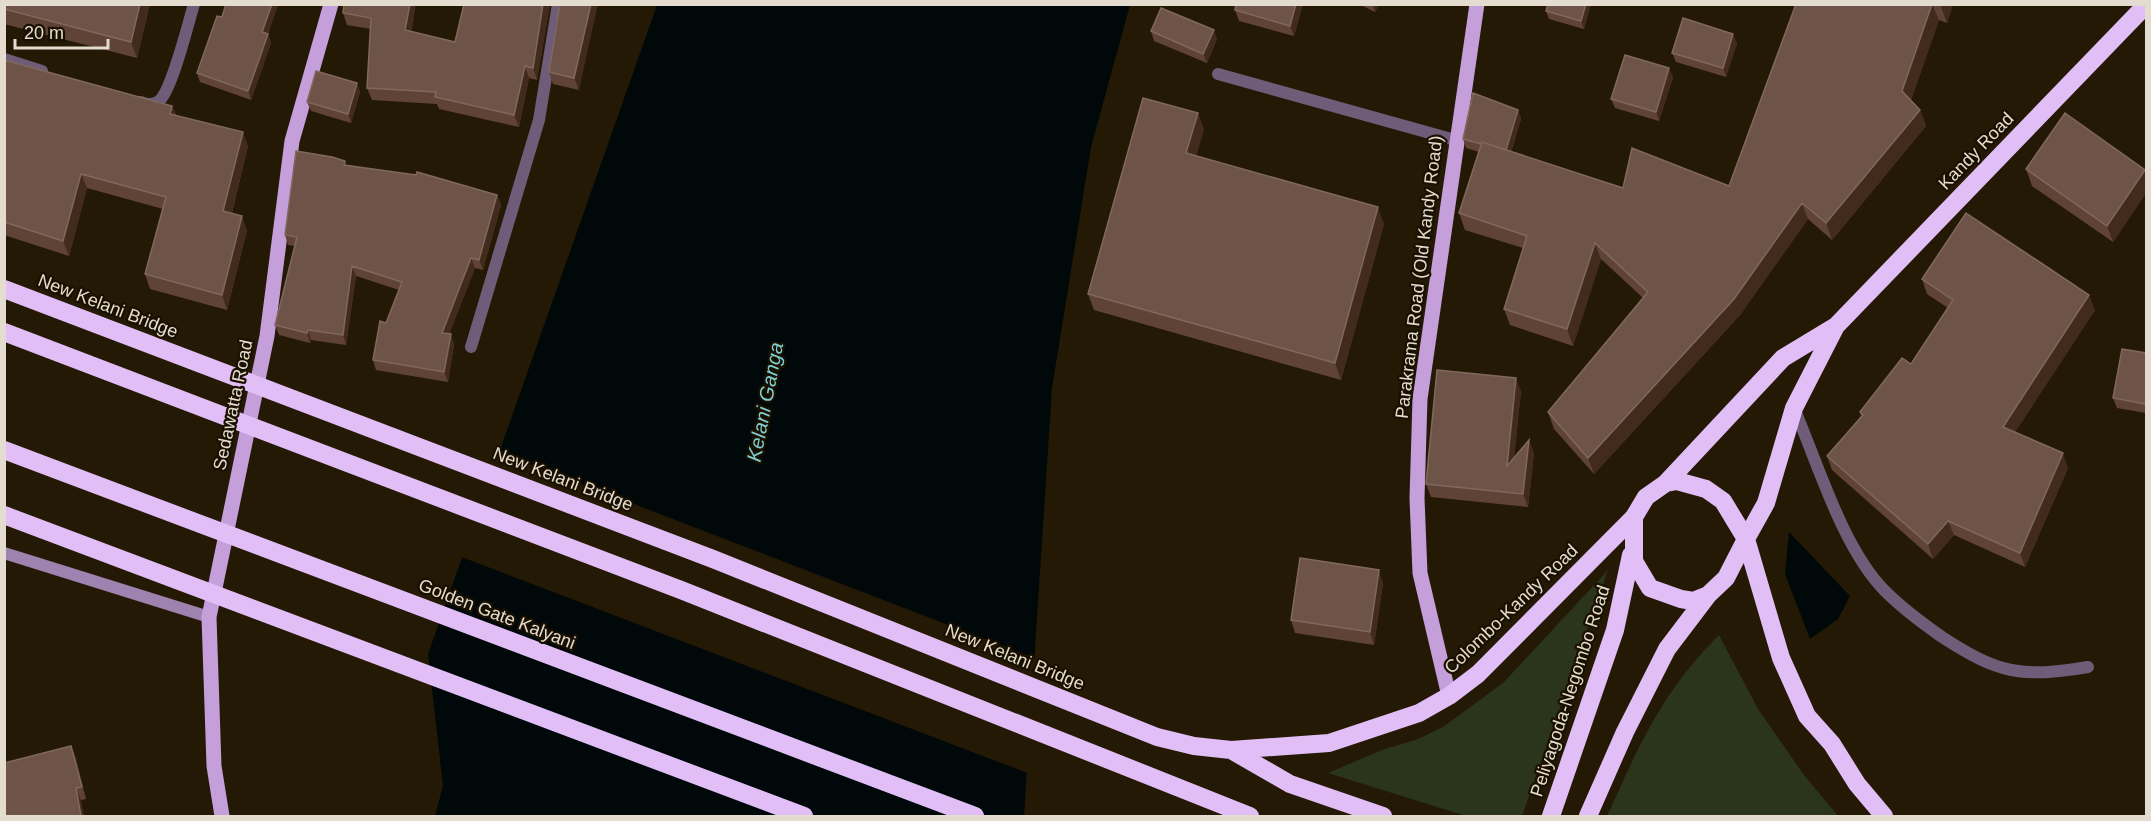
<svg xmlns="http://www.w3.org/2000/svg" width="2151" height="821" font-family="Arial,sans-serif">
<style>
.green{fill:#2b351b}
.water{fill:#000809}
.pier{fill:#241904}
.lines{fill:none;stroke-linecap:round;stroke-linejoin:round}
.lane{stroke:#6e5c79;stroke-width:12}
.street{stroke:#6e5c79;stroke-width:12}
.secondary{stroke:#9e82af;stroke-width:12}
.primary{stroke:#c49fda;stroke-width:15}
.highway{stroke:#e2bef7;stroke-width:18}
.wall{fill:#604337}
.shaded-wall{fill:#422b1c}
.building{fill:#6e5348;stroke:#80685d;stroke-width:1.5}
.labels{text-anchor:middle;stroke-width:4.5;stroke-linejoin:round;paint-order:stroke}
.street-label{font-size:18px;fill:#e3dccf;stroke:#1a1000}
.water-label{font-size:20px;font-style:italic;fill:#7fced3;stroke:#1a1000}
</style>
<rect width="100%" height="100%" fill="#241904"/>
<path class="green" d="M1608,570L1522,816H1466L1328,773L1382,750L1418,739L1443,727L1503,683Z
M1719,635L1758,709L1804,775L1838,816H1607C1640,744 1661,693 1719,635Z"/>
<path class="water" d="M657,5H1130L1091,147L1052,388L1024,816H435L443,786L428,654Z
M1789,532L1850,596L1838,619L1810,639L1785,574Z"/>
<path class="pier" d="M496,451L1037,659L1030,774L459,556Z"/>
<g class="lines">
<path class="lane" d="M4,59L42,71
M1218,74L1455,140
M141,102C146,104 154,105 159,101C172,90 188,24 194,4"/>
<path class="street" d="M471,347L539,120L558,4
M1794,408C1818,464 1843,549 1885,591C1903,609 1922,623 1942,637C1999,674 2021,678 2088,667"/>
<path class="secondary" d="M4,553L209,617"/>
<path class="primary" d="M1449,696L1420,573L1417,498L1420,399L1477,4
M222,816L214,766L209,617L267,336L292,141L331,4"/>
<path class="highway" d="M4,289L713,559L1157,737L1194,746L1231,750L1329,743L1419,713L1449,696L1478,674L1634,517
M1836,326L1794,408L1766,503L1746,539L1726,578L1708,595L1693,601L1681,599L1650,588L1634,561V517L1646,497L1666,483L1677,481L1706,489L1723,501L1746,539L1781,658L1807,716L1832,744L1857,784L1884,816
M4,332L681,590L1250,816
M4,450L975,816
M1666,483L1783,358L1836,326L2146,5
M4,515L804,816
M1231,750L1290,784L1383,816
M1551,816L1615,630L1631,555
M1588,816L1625,732L1667,649L1708,595"/>
</g>
<path class="wall" d="M4,4H150L137,58L4,24Z
M278,4L268,34L271,43L251,100L200,82L197,73L222,17Z
M344,4L411,32L455,42L550,4L537,80L529,78L519,127L439,109L437,104L372,100L367,88L371,29L347,25L343,13Z
M560,4L579,90L553,84L549,72Z
M1303,4L1294,36L1239,21L1235,10Z
M1359,4H1379L1375,12Z
M1591,4L1584,29L1549,19L1546,11Z
M1796,4H1953L1947,23L1939,20L1911,100L1920,110L1926,126L1832,240L1808,219L1740,315L1594,474L1554,429L1548,412L1643,298L1601,259L1573,346L1510,325L1504,309L1523,248L1465,230L1459,213L1479,152L1466,148L1463,139L1518,110L1521,119L1511,152L1623,188L1729,186Z
M1151,31L1217,39L1207,63L1154,41Z
M1737,43L1726,77L1676,62L1672,53Z
M4,60L172,106L176,115L248,146L232,213L247,230L227,310L150,289L145,274L163,209L87,188L69,256L4,235Z
M1673,77L1659,121L1615,108L1611,99Z
M357,83L360,92L351,123L311,111L307,102Z
M1204,129L1196,156L1384,224L1341,380L1094,310L1088,294Z
M345,161L346,165L497,195L501,205L483,270L475,268L449,334L454,344L448,382L376,370L373,360L399,290L356,276L346,345L311,340L310,343L279,335L275,325L295,246L288,245L285,235Z
M2026,169L2146,174V193L2113,242L2032,186Z
M1922,279L2095,310L2015,432L2068,468L2025,567L1954,535L1933,559L1832,470L1827,456L1861,416L1860,412L1911,364L1948,308L1927,294Z
M2146,353V413L2117,408L2113,398Z
M1521,391L1514,458L1534,453L1528,507L1431,497L1426,484Z
M1383,583L1374,645L1295,633L1291,620Z
M71,746L76,758L86,799L4,816Z"/>
<path class="shaded-wall" d="M140,4H150L137,58L131,42Z
M272,4H278L268,34L271,43L251,100L248,91L262,32Z
M410,4H416L410,42L405,30Z
M543,4H550L537,80L533,68Z
M591,4H598L579,90L574,78Z
M1296,4H1303L1294,36L1290,26Z
M1372,4H1379L1375,12Z
M1586,4H1591L1584,29L1581,21Z
M1932,4L1939,20L1908,108L1902,91Z
M1942,4H1953L1947,23L1941,7Z
M1214,30L1217,39L1207,63L1203,54Z
M1733,34L1737,43L1726,77L1723,68Z
M525,66L529,78L519,127L514,115Z
M1669,68L1673,77L1659,121L1656,112Z
M357,83L360,92L351,123L348,114Z
M172,106L177,120L170,114Z
M1518,110L1521,119L1508,161L1505,152Z
M1920,110L1926,126L1832,240L1826,223Z
M1198,113L1204,129L1192,170L1186,153Z
M243,132L248,146L229,225L223,211Z
M2145,170L2146,174V193L2113,242L2107,226Z
M81,174L87,188L69,256L63,241Z
M497,195L501,205L483,270L479,260Z
M1802,203L1808,219L1740,315L1594,474L1588,458Z
M1378,207L1384,224L1341,380L1335,363Z
M242,216L247,230L227,310L222,295Z
M1595,243L1601,259L1573,346L1567,329Z
M471,258L475,268L446,343L442,333Z
M352,266L356,276L346,345L343,335Z
M2089,295L2095,310L2009,441L2003,427Z
M308,330L311,340L310,343L307,333Z
M451,334L454,344L448,382L444,372Z
M1516,378L1521,391L1512,479L1507,466Z
M1529,440L1534,453L1528,507L1523,494Z
M2063,453L2068,468L2025,567L2020,553Z
M1948,521L1954,535L1933,559L1928,544Z
M1379,570L1383,583L1374,645L1370,632Z
M71,746L76,758L86,799L82,787Z
M76,788L81,800L84,816H81Z"/>
<path class="building" d="M4,4H140L131,42L4,9Z
M226,4H272L262,32L268,34L248,91L197,73L217,16L222,17Z
M344,4H410L405,30L455,42L464,4H543L533,68L525,66L514,115L435,97L436,92L367,88L371,18L343,13Z
M560,4H591L574,78L549,72Z
M1236,4H1296L1290,26L1235,10Z
M1548,4H1586L1581,21L1546,11Z
M1796,4H1932L1902,91L1920,110L1826,223L1802,203L1734,299L1588,458L1548,412L1648,292L1595,243L1567,329L1504,309L1527,236L1459,213L1482,142L1623,188L1632,148L1729,186Z
M1161,8L1214,30L1203,54L1151,31Z
M1683,18L1733,34L1723,68L1672,53Z
M1625,55L1669,68L1656,112L1611,99Z
M4,60L172,106L170,114L243,132L223,211L242,216L222,295L145,274L166,197L81,174L63,241L4,222Z
M316,71L357,83L348,114L307,102Z
M1473,93L1518,110L1506,150L1482,142L1481,144L1463,139Z
M1143,98L1198,113L1186,153L1378,207L1335,363L1088,294Z
M2065,113L2145,170L2107,226L2026,169Z
M296,151L332,157L345,161L344,165L416,175L417,172L497,195L479,260L471,258L442,333L451,334L444,372L373,360L380,321L386,323L402,282L352,266L343,335L308,330L307,333L275,325L297,237L285,235Z
M1966,213L2089,295L2003,427L2063,453L2020,553L1948,521L1928,544L1827,456L1863,415L1860,412L1902,358L1911,364L1953,300L1922,279Z
M2122,349L2146,353V404L2113,398Z
M1437,370L1516,378L1507,466L1529,440L1523,494L1426,484Z
M1300,558L1379,570L1370,632L1291,620Z
M71,746L82,787L76,788L81,816H4V763Z"/>
<g class="labels">
<g class="street-label">
<text transform="translate(1976 151) rotate(-46)" y="6">Kandy Road</text>
<text transform="translate(1419 277) rotate(-83)" y="6">Parakrama Road (Old Kandy Road)</text>
<text transform="translate(108 306) rotate(21)" y="6">New Kelani Bridge</text>
<text transform="translate(233 405) rotate(-78)" y="6">Sedawatta Road</text>
<text transform="translate(563 479) rotate(21)" y="6">New Kelani Bridge</text>
<text transform="translate(1511 609) rotate(-44)" y="6">Colombo-Kandy Road</text>
<text transform="translate(497 614) rotate(21)" y="6">Golden Gate Kalyani</text>
<text transform="translate(1015 657) rotate(22)" y="6">New Kelani Bridge</text>
<text transform="translate(1570 691) rotate(-72)" y="6">Peliyagoda-Negombo Road</text>
</g>
<g class="water-label">
<text transform="translate(765 402) rotate(-79)" y="7">Kelani Ganga</text>
</g>
</g>
<rect width="2151" height="821" fill="none" stroke="#e3dccf" stroke-width="12"/>
<path d="M15 39v9h93v-9" fill="none" stroke="#e3dccf" stroke-width="3"/>
<text x="24" y="39" font-size="18" fill="#e3dccf" stroke="#1a1000" stroke-width="4.5" paint-order="stroke">20 m</text>
</svg>
